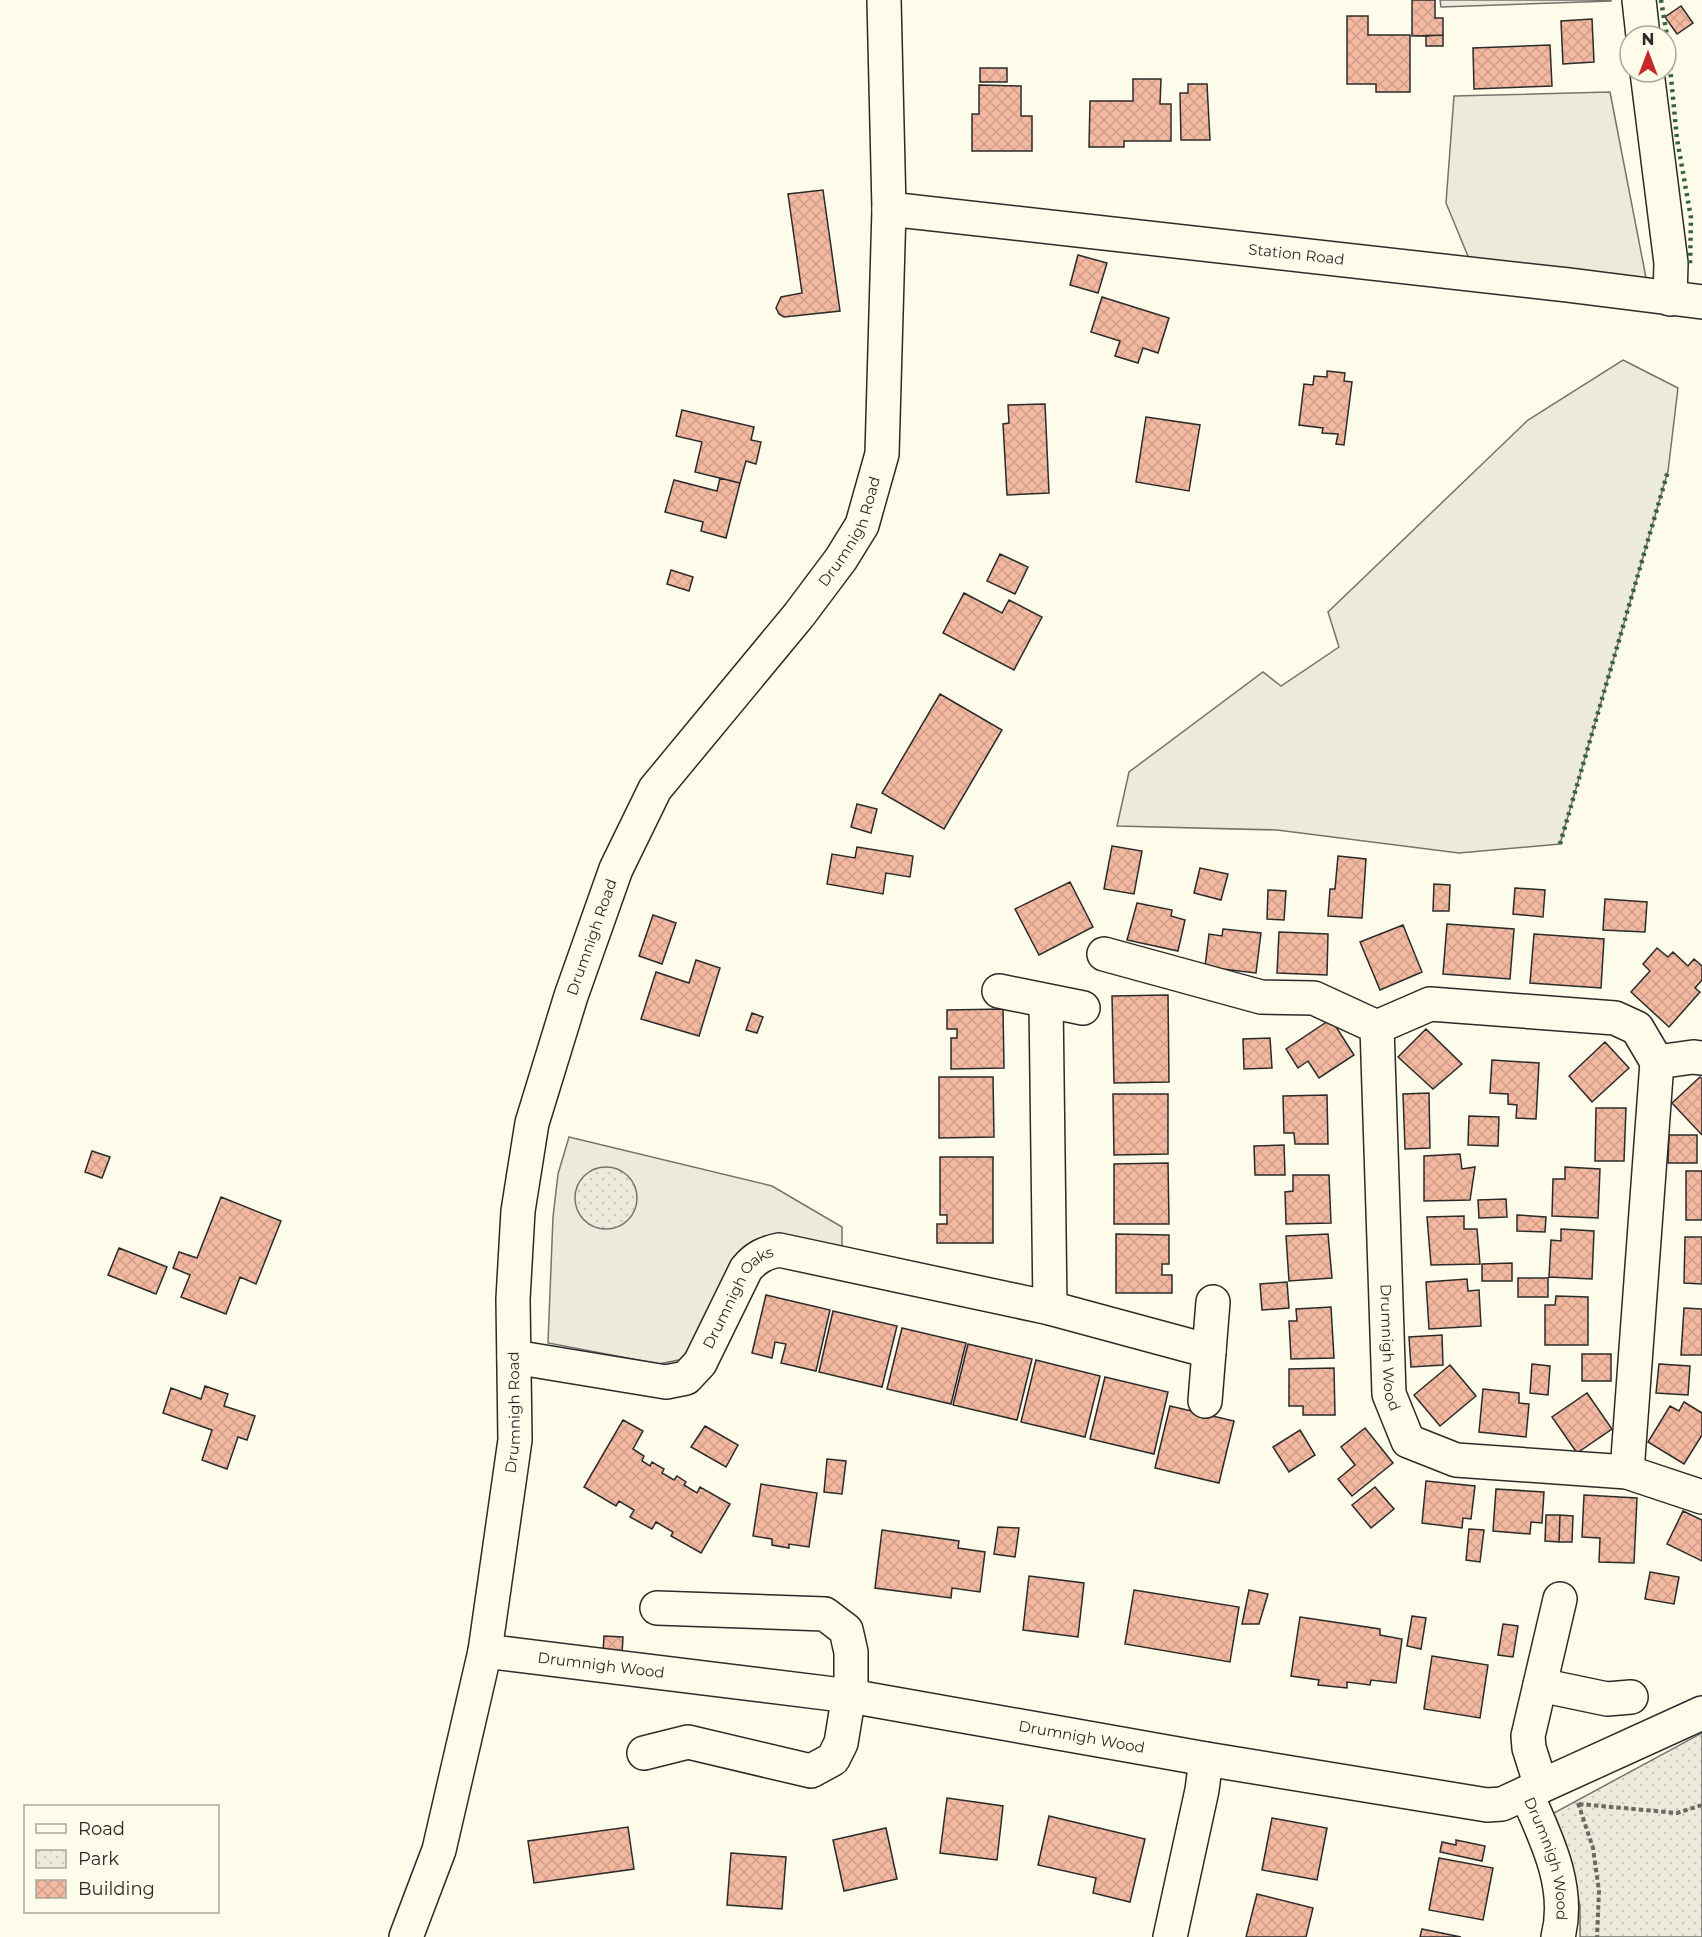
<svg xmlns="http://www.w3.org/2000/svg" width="1702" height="1937" font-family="Montserrat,sans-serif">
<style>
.green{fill:#ecebdb;stroke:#74746e;stroke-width:1.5}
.park{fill:url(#park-dots);stroke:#74746e;stroke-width:1.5}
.building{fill:url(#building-cross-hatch);stroke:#2b2b2b;stroke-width:1.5}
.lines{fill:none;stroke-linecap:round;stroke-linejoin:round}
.minor-casing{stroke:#2b2b2b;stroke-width:36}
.major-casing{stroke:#2b2b2b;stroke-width:36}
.path{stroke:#6a6964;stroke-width:4;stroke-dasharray:4.5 3;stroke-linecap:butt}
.minor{stroke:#fdfbea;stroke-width:33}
.major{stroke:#fdfbea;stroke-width:33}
.hedge{stroke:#34623c;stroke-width:4.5;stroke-dasharray:3 4.5;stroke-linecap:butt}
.labels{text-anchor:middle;stroke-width:4.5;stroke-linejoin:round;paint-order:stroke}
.street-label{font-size:15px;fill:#2b2b2b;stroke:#fdfbea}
</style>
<defs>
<pattern id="park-dots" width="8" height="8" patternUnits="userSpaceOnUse" patternTransform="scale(1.5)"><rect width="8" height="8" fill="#ecebdb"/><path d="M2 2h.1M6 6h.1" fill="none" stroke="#cbcabc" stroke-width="1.8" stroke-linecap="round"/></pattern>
<pattern id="building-cross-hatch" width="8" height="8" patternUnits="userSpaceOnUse" patternTransform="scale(1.5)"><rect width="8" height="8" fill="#f2b8a0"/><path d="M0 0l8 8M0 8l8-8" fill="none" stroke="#d09e8a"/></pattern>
</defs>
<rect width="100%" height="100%" fill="#fdfbea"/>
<path class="green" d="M1440,0H1611V1L1441,7Z
M1610,92L1647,283L1470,261L1446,203L1454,96Z
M1623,360L1678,388L1668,471L1560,844L1459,853L1277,830L1117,826L1129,772L1263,672L1281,686L1339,647L1328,612L1528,420Z
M569,1137L772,1186L842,1227V1247L789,1236H764L743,1251L683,1359L659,1364L548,1343L553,1217L558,1174Z"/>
<path class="park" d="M575 1198a31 31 0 1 1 62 0a31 31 0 1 1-62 0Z
M1702,1733V1937H1580V1906L1565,1841L1552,1814Z"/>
<path class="building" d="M1412,0H1435V18H1443V35L1412,36Z
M1681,6L1693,23L1677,34L1665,17Z
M1347,16H1368V35H1410V92H1376V84H1347Z
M1592,19L1594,62L1563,64L1561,21Z
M1443,35V46H1426V36Z
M1550,45L1552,86L1474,89L1473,48Z
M980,68H1007V82H980Z
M1133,79H1161L1160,104H1171V141H1124V147H1089L1090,101H1133Z
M1188,84H1207L1210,140H1181L1180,93H1188Z
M979,85L1021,86V116H1032V151H972V114H979Z
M823,190L840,311L784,317L779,314L776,308L781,297L802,293L788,194Z
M1078,255L1107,263L1098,293L1070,285Z
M1102,297L1169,318L1158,353L1143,348L1138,363L1115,356L1120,341L1091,332Z
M1327,371L1345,373L1344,381L1352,382L1344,445L1336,444L1338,434L1322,433L1323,428L1299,425L1304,384L1313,385L1314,376L1327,377Z
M1045,404L1049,493L1007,495L1003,424L1009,423L1008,405Z
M682,410L754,427L751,440L761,442L756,464L746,461L740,483L695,472L702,442L676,436Z
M1146,417L1200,425L1189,491L1136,482Z
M720,478L740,483L726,538L701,531L703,522L665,512L674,480L717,491Z
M1000,554L1028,567L1015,594L987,581Z
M671,570L693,577L689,591L667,584Z
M964,593L1002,613L1009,600L1042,617L1014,670L943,633Z
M940,694L1002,730L944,829L882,793Z
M857,804L877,809L871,833L851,827Z
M1112,846L1142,851L1134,894L1104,889Z
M857,847L913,856L910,877L886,873L883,894L827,884L832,854L855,858Z
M1338,856L1366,859L1362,918L1328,916L1330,889H1335Z
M1200,868L1228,874L1221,900L1194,893Z
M1070,882L1093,927L1039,955L1015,909Z
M1434,884L1450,885L1449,911H1433Z
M1515,888L1545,890L1543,917L1513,914Z
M1268,890L1286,891L1284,920L1267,919Z
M1605,899L1647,902L1645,932L1603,930Z
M1137,903L1172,910L1171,916L1185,920L1178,951L1127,940Z
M653,915L676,923L662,964L639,956Z
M1447,924L1514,929L1510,979L1443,974Z
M1403,925L1422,972L1380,990L1360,942Z
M1223,929L1261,933L1256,973L1205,967L1209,934L1222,936Z
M1279,932L1328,934L1327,975L1277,973Z
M1534,934L1604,939L1601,988L1530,983Z
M1657,948L1668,957L1673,952L1688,966L1694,959L1702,966V980L1695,988L1700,992L1669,1027L1631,992L1650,971L1643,964Z
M696,960L720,968L699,1036L641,1019L656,972L689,983Z
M1168,995L1169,1082L1114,1083L1112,996Z
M1003,1009L1004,1068L951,1069V1038H957V1029H947V1010Z
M752,1013L763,1017L757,1033L746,1030Z
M1331,1019L1354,1055L1319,1078L1308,1061L1298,1068L1286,1049Z
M1426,1029L1462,1064L1433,1089L1398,1057Z
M1270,1038L1272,1068L1244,1069L1243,1039Z
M1605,1042L1629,1068L1592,1102L1569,1076Z
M1492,1060L1539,1063L1536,1119L1516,1118L1517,1105L1508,1104V1094L1490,1093Z
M939,1077H993L994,1137L939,1138Z
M1700,1077L1702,1079V1135L1672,1103Z
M1429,1093L1430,1148L1405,1149L1403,1094Z
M1113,1094H1168V1154L1114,1155Z
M1327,1095L1328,1144H1295L1294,1133H1284L1283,1096Z
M1596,1108H1626L1624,1161H1595Z
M1469,1116L1499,1117L1498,1146L1468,1145Z
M1669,1135H1697V1163H1668Z
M1284,1145L1285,1175H1255L1254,1146Z
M92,1151L110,1157L102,1178L85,1172Z
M1460,1154L1462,1169L1475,1167L1470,1200L1424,1201V1156Z
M940,1157H993V1243H937V1224H947V1215H940Z
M1168,1163L1169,1224H1114V1164Z
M1565,1167L1600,1169L1598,1218L1552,1216L1553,1179H1565Z
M1686,1171H1702V1220H1686Z
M1293,1175H1329L1331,1223L1286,1224L1285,1192L1293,1191Z
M221,1197L281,1221L256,1284L240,1277L226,1314L181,1297L190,1275L173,1268L179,1252L197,1258Z
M1506,1199L1507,1217L1479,1218L1478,1200Z
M1517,1215L1546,1217L1545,1232L1517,1231Z
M1464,1216V1229H1477L1480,1264L1431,1265L1427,1217Z
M1561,1229L1594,1231L1592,1279L1549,1277L1551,1240L1561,1241Z
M1116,1234L1169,1235V1264H1162V1275H1172V1293H1116Z
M1328,1234L1332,1278L1289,1281L1286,1236Z
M1685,1237H1702V1284L1684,1283Z
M119,1248L167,1267L156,1294L108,1275Z
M1512,1263V1281H1482V1264Z
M1518,1278H1548V1297H1518Z
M1467,1279L1468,1291L1479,1290L1481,1326L1429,1329L1426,1282Z
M1287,1282L1289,1308L1262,1310L1260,1284Z
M766,1295L830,1310L816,1371L781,1363L786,1344L775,1342L772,1358L752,1353Z
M1556,1296L1588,1297V1345H1545V1305H1555Z
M1331,1307L1334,1358L1291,1359L1289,1321H1297L1296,1309Z
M1684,1308L1702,1309V1355H1681Z
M833,1311L897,1326L882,1387L819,1372Z
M902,1328L966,1343L951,1404L887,1389Z
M1442,1335L1443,1365L1411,1367L1409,1337Z
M968,1344L1032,1359L1017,1420L953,1405Z
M1582,1354H1611V1381H1582Z
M1036,1360L1100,1376L1085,1437L1021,1422Z
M1532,1364L1550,1366L1548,1395L1530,1393Z
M1659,1364L1690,1366L1688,1395L1656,1393Z
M1450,1365L1476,1396L1440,1426L1414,1395Z
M1334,1368L1335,1415H1303V1406H1289V1369Z
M1105,1377L1168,1392L1154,1454L1090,1439Z
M205,1386L228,1394L224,1406L255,1416L247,1440L238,1437L227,1469L202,1460L212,1430L163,1413L171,1388L201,1399Z
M1483,1389L1519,1393V1403L1529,1404L1526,1437L1479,1432Z
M1587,1393L1612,1429L1577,1453L1552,1417Z
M1684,1402L1702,1413V1435L1684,1464L1648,1442L1670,1406L1679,1411Z
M1170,1406L1234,1421L1219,1483L1155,1468Z
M623,1420L643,1431L633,1449L644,1456L642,1461L650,1466L652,1462L664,1469L662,1473L674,1480L677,1476L686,1482L684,1485L697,1493L700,1487L730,1504L701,1553L671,1536L673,1532L656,1522L652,1529L630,1517L634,1510L619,1501L616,1506L584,1487Z
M705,1426L738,1445L726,1467L691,1447Z
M1365,1428L1393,1463L1352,1496L1338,1479L1355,1465L1341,1447Z
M1300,1430L1315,1455L1289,1472L1273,1447Z
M827,1459L846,1461L842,1494L824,1492Z
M1426,1481L1475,1486L1471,1519L1463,1518L1462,1528L1422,1523Z
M761,1484L817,1493L809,1547L789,1544V1548L772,1545V1539L753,1536Z
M1375,1487L1394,1509L1371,1528L1352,1505Z
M1496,1489L1544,1492L1542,1523L1531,1522L1530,1534L1493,1531Z
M1584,1495L1637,1498L1634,1563L1599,1562L1600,1538L1582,1537Z
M1683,1511L1702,1520V1561L1667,1544Z
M1546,1515H1560L1559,1542L1545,1541Z
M1560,1515L1573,1516L1572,1542H1559Z
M998,1527L1019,1528L1015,1557L994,1554Z
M1469,1529L1484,1530L1480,1562L1466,1560Z
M882,1530L959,1541L958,1548L985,1552L980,1592L952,1588L951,1598L875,1588Z
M1650,1572L1679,1577L1674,1604L1645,1599Z
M1029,1576L1084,1583L1078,1637L1023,1630Z
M1134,1590L1239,1607L1230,1662L1125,1644Z
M1249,1590L1268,1594L1259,1624H1242Z
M1412,1616L1426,1618L1421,1649L1407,1646Z
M1300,1617L1380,1629V1635L1402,1639L1396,1683L1371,1680L1370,1685L1347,1682V1688L1318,1685L1319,1680L1291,1676Z
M1503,1624L1518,1626L1513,1657L1498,1655Z
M604,1636L623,1637L622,1654L603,1652Z
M1432,1656L1488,1665L1480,1718L1424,1709Z
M947,1798L1003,1806L997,1860L940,1853Z
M1049,1816L1145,1839L1130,1902L1093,1893L1096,1878L1038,1865Z
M1272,1818L1327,1828L1317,1880L1262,1870Z
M628,1827L634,1869L534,1883L528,1841Z
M886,1828L897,1879L844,1891L833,1840Z
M1456,1840L1485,1846L1482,1861L1440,1852L1442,1842L1456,1845Z
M731,1853L786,1857L782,1909L727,1905Z
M1439,1858L1493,1868L1483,1920L1429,1910Z
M1257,1894L1313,1908L1306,1937H1246Z
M1422,1929L1461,1937H1420Z"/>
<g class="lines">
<g class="minor-casing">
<g id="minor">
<path d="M1639,0L1643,36"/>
<path d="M1647,72L1671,263L1670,299"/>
<path id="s1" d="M889,209L1568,285L1702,302"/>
<path id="s2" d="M1104,954L1261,997L1314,998L1377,1027L1389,1394L1408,1441L1456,1460L1627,1472L1702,1497"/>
<path d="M999,991L1083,1008"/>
<path d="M1046,1001L1050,1308"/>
<path d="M1377,1027L1430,1004L1615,1018L1637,1028L1657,1062L1627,1472"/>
<path d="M1657,1062L1693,1057L1702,1058"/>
<path id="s3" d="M514,1357L666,1382L686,1378L700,1363L746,1269C756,1257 765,1253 779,1250L1050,1308L1209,1351"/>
<path d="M1205,1401L1213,1302"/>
<path id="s4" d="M485,1651L850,1696L1206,1759L1487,1805L1502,1804L1526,1793C1546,1838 1571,1887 1558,1937"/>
<path d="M1540,1685L1607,1699L1631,1697"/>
<path d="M644,1753L688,1742L811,1771L833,1759L841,1743L851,1682V1652L846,1630L825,1614L657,1608"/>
<path d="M1541,1786L1529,1748L1528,1736L1560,1599"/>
<path d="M1526,1793L1702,1713"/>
<path d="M1170,1937L1202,1790L1206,1759"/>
</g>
</g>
<g class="major-casing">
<g id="major">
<path id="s5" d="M406,1937L439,1850L485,1651L515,1440L513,1299L518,1211L532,1123L571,996L616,869L655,789L799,615L841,559L862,525L882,454L889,209L884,0"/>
</g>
</g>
<path class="path" d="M1578,1803L1593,1848L1599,1891L1597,1937
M1579,1804L1677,1813L1702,1805"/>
<use href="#minor" class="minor"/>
<use href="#major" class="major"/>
<path class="hedge" d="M1661,0L1667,36L1677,139L1691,218L1690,267
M1560,844L1668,471"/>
</g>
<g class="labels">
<g class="street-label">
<text dy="5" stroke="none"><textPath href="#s1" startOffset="410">Station Road</textPath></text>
<text dy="5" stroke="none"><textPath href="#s5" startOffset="1510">Drumnigh Road</textPath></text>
<text dy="5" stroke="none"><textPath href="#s5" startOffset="1024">Drumnigh Road</textPath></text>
<text dy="5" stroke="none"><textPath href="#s3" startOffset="272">Drumnigh Oaks</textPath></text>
<text dy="5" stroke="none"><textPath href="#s2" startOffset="606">Drumnigh Wood</textPath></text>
<text dy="5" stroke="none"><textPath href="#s5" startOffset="538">Drumnigh Road</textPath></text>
<text dy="5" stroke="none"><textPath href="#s4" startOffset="117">Drumnigh Wood</textPath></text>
<text dy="5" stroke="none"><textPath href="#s4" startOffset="603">Drumnigh Wood</textPath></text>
<text dy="5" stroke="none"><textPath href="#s4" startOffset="1125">Drumnigh Wood</textPath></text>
</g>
</g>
<rect x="24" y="1805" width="195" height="108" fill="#fdfbea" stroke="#a9a89e" stroke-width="1.5"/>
<rect x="36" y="1824" width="30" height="9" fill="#fdfbea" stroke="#a9a89e" stroke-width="1.5"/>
<text x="78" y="1835" font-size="18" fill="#2b2b2b">Road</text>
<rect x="36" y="1850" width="30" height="18" fill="url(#park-dots)" stroke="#a9a89e" stroke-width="1.5"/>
<text x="78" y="1865" font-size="18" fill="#2b2b2b">Park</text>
<rect x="36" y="1880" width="30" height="18" fill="url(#building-cross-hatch)" stroke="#a9a89e" stroke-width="1.5"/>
<text x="78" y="1895" font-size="18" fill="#2b2b2b">Building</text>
<g transform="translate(1648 54)"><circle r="28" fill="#fdfbea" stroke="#a9a89e" stroke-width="1.5"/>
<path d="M0-4.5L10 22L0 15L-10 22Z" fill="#c62828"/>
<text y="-9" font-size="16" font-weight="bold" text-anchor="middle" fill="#2b2b2b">N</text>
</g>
</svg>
